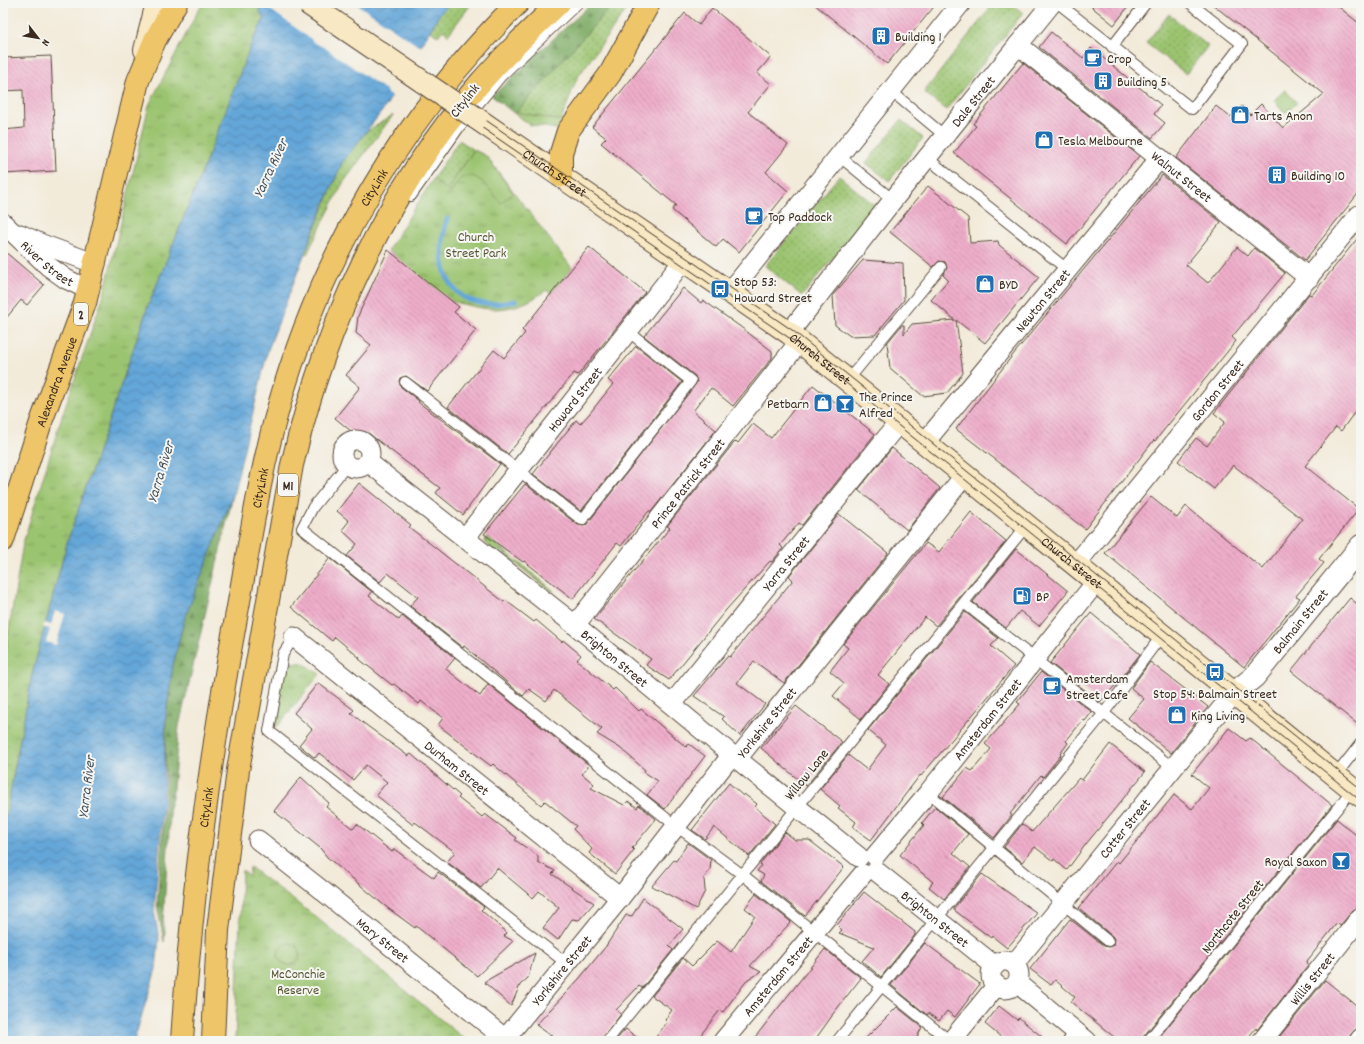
<svg xmlns="http://www.w3.org/2000/svg" width="1364" height="1044" font-family="Dekko,sans-serif">
<style>
.grass{fill:url(#grass-dots);stroke:#6b7747}
.forest{fill:url(#forest-firs);stroke:#5c6a40}
.park{fill:url(#park-tufts);stroke:#6b7747}
.garden{fill:#9bc470;stroke:#6b7747}
.water{fill:url(#water-waves);stroke:#4f687b}
.pier{fill:#f3ebda}
.lines{fill:none;stroke-linecap:round;stroke-linejoin:round}
.stream{stroke:#63a6d8;stroke-width:5}
.building{fill:url(#building-back-hatch)}
.service-casing{stroke:#57473a;stroke-width:12}
.minor-casing{stroke:#57473a;stroke-width:21}
.tertiary-casing{stroke:#57473a;stroke-width:24}
.secondary-casing{stroke:#57473a;stroke-width:24}
.primary-casing{stroke:#57473a;stroke-width:24}
.motorway-casing{stroke:#57473a;stroke-width:24}
.service{stroke:#fff;stroke-width:10}
.minor{stroke:#fff;stroke-width:19}
.tertiary{stroke:#fff;stroke-width:22}
.secondary{stroke:#f8e8c3;stroke-width:22}
.primary{stroke:#eec569;stroke-width:22}
.motorway{stroke:#eec569;stroke-width:22}
.tram{stroke:#3b2a1e;stroke-width:1}
.secondary-bridge-casing{stroke:#57473a;stroke-width:24;stroke-linecap:butt}
.secondary-bridge{stroke:#f8e8c3;stroke-width:22}
.labels{text-anchor:middle;stroke-width:4;stroke-linejoin:round;paint-order:stroke}
.shield{fill:#f6f6f2;stroke:#73675e;stroke-width:1}
.shield-label{font-size:13px;font-weight:bold;fill:#3b2a1e}
.poi-label{font-size:14px;fill:#3b2a1e;stroke:#f6f6f2;text-anchor:start}
.street-label{font-size:14px;fill:#3b2a1e;stroke:#f6f6f2}
.park-label{font-size:14px;fill:#585837;stroke:#f6f6f2}
.water-label{font-size:15px;font-style:italic;fill:#49555f;stroke:#f6f6f2}
</style>
<defs>
<pattern id="grass-dots" width="8" height="8" patternUnits="userSpaceOnUse"><rect width="8" height="8" fill="#9bc470"/><path d="M2 2h.1M6 6h.1" fill="none" stroke="#809f5b" stroke-width="1.8" stroke-linecap="round"/></pattern>
<pattern id="forest-firs" width="22" height="20" patternUnits="userSpaceOnUse"><rect width="22" height="20" fill="#7caa62"/><path d="M5 1l3.5 6h-7zM16 11l3.5 6h-7z" fill="#678b50"/></pattern>
<pattern id="park-tufts" width="24" height="20" patternUnits="userSpaceOnUse"><rect width="24" height="20" fill="#9bc470"/><path d="M3 7l-1-3M5 7V3M7 7l1-3M15 17l-1-3M17 17v-4M19 17l1-3" fill="none" stroke="#809f5b"/></pattern>
<pattern id="water-waves" width="16" height="10" patternUnits="userSpaceOnUse"><rect width="16" height="10" fill="#63a6d8"/><path d="M0 5q4-4 8 0t8 0" fill="none" stroke="#5387af"/></pattern>
<pattern id="building-back-hatch" width="6" height="6" patternUnits="userSpaceOnUse"><rect width="6" height="6" fill="#efaecb"/><path d="M-1 5l2 2M0 0l6 6M5-1l2 2" fill="none" stroke="#c38ea4"/></pattern>
</defs>
<rect width="100%" height="100%" fill="#f6f6f2"/>
<filter id="ink" filterUnits="userSpaceOnUse"><feTurbulence type="fractalNoise" baseFrequency=".025" numOctaves="2"/><feDisplacementMap in="SourceGraphic" scale="8" xChannelSelector="R" yChannelSelector="G"/><feConvolveMatrix kernelMatrix="1 2 1 2 8 2 1 2 1" color-interpolation-filters="sRGB"/></filter>
<filter id="wash" filterUnits="userSpaceOnUse"><feTurbulence type="fractalNoise" baseFrequency=".012" numOctaves="4" result="noise"/><feDisplacementMap in="SourceGraphic" scale="16" xChannelSelector="R" yChannelSelector="G"/><feGaussianBlur stdDeviation="0.9" result="paint"/><feColorMatrix in="noise" values="0 0 0 0 0 0 0 0 0 0 0 0 0 0 0 0 0 1.4 0 .05"/><feComposite in="paint" operator="in"/></filter>
<g filter="url(#wash)">
<rect width="100%" height="100%" fill="#f3ebda"/>
<path class="grass" d="M450,3H472L448,35L443,30L438,36L430,31L439,15Z
M994,3H1010L1023,13L946,110L924,92Z
M612,5L627,9L577,78L561,121L516,112Z
M1169,14L1208,46L1186,74L1146,43Z
M393,115L343,183L307,254L305,253L342,163L366,132Z
M901,120L923,138L889,181L866,163Z
M459,140L474,150L447,190L433,179Z
M839,176L876,206L802,296L765,266Z
M487,537L554,591L552,592L500,551L495,553L484,542Z"/>
<path class="forest" d="M592,3H631L627,9L611,6L515,114L492,96Z
M233,495L179,726L172,798L169,807L170,816L163,923L165,930L164,942L157,906L165,799L166,714L173,665L184,620Z"/>
<path class="park" d="M204,3H264L259,10L264,19L252,42L206,162L147,309L67,543L32,675L3,831V667L23,543L62,416L104,294L149,105L200,7Z
M474,150L486,156L572,268L551,294L546,290C522,309 496,313 468,305C462,304 455,303 450,300C429,287 408,266 388,250L433,179L447,190Z
M286,662L303,663L320,674L277,727L273,718Z
M250,867L317,918L467,1041H235L242,870L249,876Z"/>
<path class="garden" d="M1285,90L1297,103L1285,113L1274,100Z
M516,112L561,121L558,129L531,125L515,114Z
M474,150L486,156L513,193L501,203C485,184 468,158 451,193L447,190Z
M278 954a11 11 0 1 1 22 0a11 11 0 1 1-22 0Z"/>
<path class="water" d="M264,3H450L439,15L386,106L342,163L314,229L268,350L233,495L184,620L173,665L166,714L163,802L154,911L159,938L156,969L134,1041H3V831L32,675L67,543L147,309L206,162L252,42L264,19L259,10Z"/>
<path class="pier" d="M261,3H355L417,45L423,47L394,97L387,94L386,90L325,48L313,42L311,39Z
M55,611L65,614L56,645L46,642L50,629L42,627L44,623L51,625Z"/>
<g class="lines">
<path class="stream" d="M447,219C432,275 453,315 515,301"/>
</g>
<g id="blocks">
<path class="building" d="M813,3H937L887,64Z
M1087,3H1131L1114,25Z
M1211,3H1291L1299,9L1304,3H1334L1361,25V190L1305,260L1176,158L1216,106L1230,117L1242,106L1250,115L1261,104L1283,128L1324,94Z
M712,8L771,57L757,73L771,84L748,112L788,145L766,172L788,191L739,252L723,239L716,247L672,210L676,205L601,143L606,138L592,127L685,13L699,25Z
M1051,32L1083,58L1091,48L1161,105L1154,114L1165,123L1152,138L1039,47Z
M51,56L56,171L3,174V130L24,128L23,90L3,91V58Z
M1023,63L1139,156L1067,244L954,153L976,126L973,124Z
M1162,175L1221,222L1186,265L1208,283L1237,247L1248,256L1254,248L1285,273L1232,337L1236,341L1155,441L1154,440L1085,529L956,429L1012,356Z
M928,186L968,218L970,243L998,241L999,245L1039,277L985,343L956,320L963,373L947,393L923,396L890,368L887,343L902,325H904V334L912,324L955,320L931,300L948,280L943,275L947,268L945,262L939,261L933,267L890,232Z
M1361,234V419L1354,413L1341,431L1336,427L1305,466L1359,509L1319,559L1324,563L1296,596L1300,598L1244,667L1105,553L1151,497L1177,518L1186,506L1263,569L1302,519L1233,465L1214,489L1178,461L1196,438L1207,446L1225,422L1214,413L1309,294L1312,295Z
M589,247L645,292L578,375L574,373L508,454L448,407L494,350L504,358L525,333L522,330Z
M3,250L44,285L27,305L21,300L3,322Z
M388,250L459,307L454,312L476,330L427,391L406,376L400,378L399,381L401,387L419,401L418,402L500,464L463,515L436,493L440,488L368,433L362,440L335,418L360,387L346,375L371,345L356,333L358,316Z
M863,260L903,263L904,300L875,335L850,336L835,325L833,295Z
M683,288L701,303L703,300L742,328L772,351V358L733,406L711,388L693,411L716,430L651,512L649,511L621,546L617,543L573,599L524,561L523,562L484,534L525,484L578,525L584,526L587,524L697,382L695,376L644,336Z
M636,346L682,382L581,511L533,474L576,420L580,424L590,413L613,384L608,380Z
M813,385L875,434L802,525L799,523L780,545L783,548L772,562L770,561L726,610L669,680L646,665L651,659L594,619L670,528L667,526L733,444L736,441L738,443L753,424L771,438Z
M892,448L940,488L907,530L858,490Z
M359,483L411,525L409,527L504,602L505,600L534,622L536,620L562,642L563,640L581,655L577,660L613,690L615,688L639,711L641,709L686,747L689,744L705,756L665,809L647,795L658,781L644,772L645,770L620,748L597,734L602,729L554,690L546,701L529,689L523,696L464,646L463,648L410,606L418,597L388,573L380,582L347,556L357,544L342,530L349,521L337,511Z
M971,512L1006,541L936,626L925,617L878,675L889,684L861,719L833,696L844,683L830,671L848,648L843,644L926,543L939,552Z
M839,514L888,553L784,683L754,661L737,683L765,704L740,736L722,719L724,717L694,696L728,656L730,657L793,580L789,576Z
M1016,549L1068,591L1039,626L1020,611L1006,628L973,602Z
M330,558L372,592L369,596L399,620L402,616L455,658L446,669L480,696L488,684L589,765L582,774L594,784L591,788L624,805L628,801L637,808L639,805L656,819L632,848L634,850L615,874L589,853L592,849L573,829L576,826L545,801L541,805L493,764L491,766L438,725L443,718L421,701L419,704L394,684L392,685L359,659L360,658L335,637L332,641L291,607Z
M1350,598L1361,607V727L1291,671Z
M965,612L998,638L991,646L1014,666L921,776L920,775L871,840L853,827L856,822L838,808L840,806L820,789L848,755L867,770L886,745L868,730Z
M1091,613L1140,654L1120,680L1100,702L1050,663Z
M1150,662L1208,707L1171,753L1128,718L1144,699L1131,688Z
M1041,672L1092,712L1085,721L1083,720L1066,741L1068,743L1060,754L1061,755L1043,777L1041,775L1010,814L1012,815L994,838L943,797L967,768L972,771L991,749L985,744L1020,704L1017,702Z
M318,683L354,710L351,713L362,722L408,756L411,754L460,796L458,798L482,817L485,814L517,838L515,840L538,856V862L555,871L552,874L594,903L579,920L572,919L558,940L543,928L559,908L539,891L533,898L497,868L481,888L447,862L455,852L415,822L413,825L376,795L387,782L366,765L353,780L319,753L315,758L299,745L312,729L294,713Z
M796,706L842,742L806,786L761,748Z
M1229,728L1246,741L1250,738L1332,805L1143,1037L1142,1041H1119L1071,1002L1075,997L1055,980L1051,985L1030,969L1070,919L1104,946L1110,947L1113,945L1114,939L1112,936L1079,908L1117,861L1119,863L1174,795L1192,809L1209,788L1192,774Z
M1110,744L1145,772L1086,844L1067,870L1054,859L1053,861L1035,847L1022,862L1004,847L1022,824L1032,832L1079,778L1082,780Z
M301,777L329,803L326,807L353,829L357,824L392,852L394,849L434,878L438,872L484,907L481,910L507,933L504,936L513,941L477,976L416,926L415,928L385,906L327,857L320,848L274,811Z
M729,783L743,796L744,794L757,804L755,807L775,824L749,856L714,827L705,839L692,830Z
M935,807L968,834L953,853L970,867L944,899L929,887L933,882L900,855L924,825L922,823Z
M1337,819L1361,839V906L1353,910L1340,926L1337,923L1307,961L1308,966L1257,1030L1256,1028L1245,1041H1156Z
M785,832L795,840H809L844,867L805,916L761,881L764,875L757,871L762,865L760,864Z
M688,843L711,860L710,870L704,878L705,891L696,909L652,886L674,860L676,861Z
M982,874L1037,913L1007,948L992,936L991,938L954,910V908Z
M864,892L915,932V935L881,977L862,961L874,947L839,933L842,930L837,925Z
M756,894L791,922L750,966L761,972L748,979L723,1012L720,1010L696,1041H653L667,1022L665,1020L672,1010L652,996L683,958L692,966L717,941L731,952L755,916L745,908Z
M643,898L683,929L669,946L673,950L642,988L639,986L616,1010L621,1014L601,1041H559L536,1025L579,979L607,945L606,946L626,915L632,916Z
M925,943L980,984L955,1017L947,1011L939,1021L928,1013L927,1015L891,985Z
M825,949L861,978L832,1015V1016L814,1041H752Z
M535,953L528,978L520,985L511,1006L484,982Z
M1325,980L1361,1009V1022L1346,1041H1276Z
M999,1006L1017,1020L1019,1018L1047,1041H1006L985,1024Z
M897,1007L922,1027L915,1041H863Z
M626,1029L641,1041H615Z"/>
</g>
</g>
<g filter="url(#ink)">
<use href="#blocks" fill-opacity="0" stroke="#57473a" stroke-width="1"/>
<g class="lines">
<g class="service-casing">
<path id="service" d="M1058,3L1192,109L1242,44L1190,3
M1112,47L1146,3
M891,91L945,136
M839,156L893,200
M927,158L1068,270
M411,196L460,126L501,76L578,3
M848,380L941,267
M405,382L582,520L691,381L629,332
M347,465L313,507L302,528L676,826L743,875L950,1041
M964,603L1173,768
M294,637L283,654L269,731L566,963
M1336,775L1361,743
M928,793L1108,941
M607,1041L1027,525
M837,1041L1104,713L1162,635
M1068,1041L1075,1031
M1148,1041L1353,789"/>
</g>
<g class="minor-casing">
<g id="minor">
<path id="s1" d="M1018,45L1309,278"/>
<path id="s2" d="M3,223L48,266L66,279L89,290"/>
<path d="M20,234L42,244L96,264"/>
<path d="M730,292L961,3"/>
<path id="s3" d="M789,333L893,200L1052,3"/>
<circle cx="356" cy="454" r="14"/>
<path id="s4" d="M925,442L1160,158"/>
<path id="s5" d="M368,462L575,625L737,759L859,857"/>
<path id="s6" d="M465,538L684,260"/>
<path id="s7" d="M1076,564L1359,215L1361,217"/>
<path id="s8" d="M575,625L800,341"/>
<path id="s9" d="M294,637L620,898"/>
<path id="s10" d="M672,704L900,421"/>
<path id="s11" d="M258,840L329,896L508,1041"/>
<path id="s12" d="M875,856L928,793L1097,581"/>
<path id="s13" d="M876,871L995,966"/>
<circle cx="1005" cy="975" r="14"/>
<path id="s14" d="M1014,964L1234,693"/>
<path d="M1017,983L1087,1041"/>
<path id="s15" d="M505,1039L620,898L727,761L737,759L965,475"/>
<path id="s16" d="M723,1041L863,874"/>
<path d="M951,1041L997,985"/>
<path id="s17" d="M1262,1041L1361,917"/>
<path d="M1359,1041L1361,1038"/>
</g>
</g>
<g class="tertiary-casing">
<g id="tertiary">
<path id="s18" d="M1234,693L1254,677L1361,546"/>
</g>
</g>
<g class="secondary-casing">
<g id="secondary">
<path d="M145,50L157,3"/>
<path id="s19" d="M476,118L789,333L1361,796"/>
</g>
</g>
<g class="primary-casing">
<g id="primary">
<path id="s20" d="M3,540L41,422L85,303L138,81L155,40L176,3"/>
</g>
</g>
<g class="motorway-casing">
<g id="motorway">
<path d="M561,176V153L568,131L610,74L649,3"/>
<path id="s21" d="M182,1041C191,899 210,758 236,618C249,548 259,477 278,409C322,253 404,116 518,3"/>
<path d="M213,1041L218,930L238,770L292,465C325,325 386,191 480,83C505,54 532,29 559,3"/>
</g>
</g>
<use href="#service" class="service"/>
<use href="#minor" class="minor"/>
<use href="#tertiary" class="tertiary"/>
<use href="#secondary" class="secondary"/>
<use href="#primary" class="primary"/>
<use href="#motorway" class="motorway"/>
<path class="tram" d="M300,3L798,344L1361,801
M315,3L792,330L1361,789"/>
<g class="secondary-bridge-casing">
<path id="secondary-bridge" d="M307,3L476,118"/>
</g>
<use href="#secondary-bridge" class="secondary-bridge"/>
</g>
</g>
<defs>
<g id="building-square" transform="scale(1)"><rect x="-9" y="-9" width="18" height="18" rx="4" fill="#1f6fb2" stroke="#f6f6f2"/><path d="M-4-6H4V6H1V3H-1V6H-4ZM-2.5-4.3h1.7v1.8h-1.7ZM.8-4.3h1.7v1.8H.8ZM-2.5-1h1.7V.8h-1.7ZM.8-1h1.7V.8H.8Z" fill="#fff"/></g>
<g id="cafe-square" transform="scale(1)"><rect x="-9" y="-9" width="18" height="18" rx="4" fill="#1f6fb2" stroke="#f6f6f2"/><path d="M-5.5-4.5H6V0H3Q3 3.5 0 3.5H-2.5Q-5.5 3.5-5.5 0ZM3-3.2v2h1.7v-2ZM-6 4.5H4V6H-6Z" fill="#fff"/></g>
<g id="shop-square" transform="scale(1)"><rect x="-9" y="-9" width="18" height="18" rx="4" fill="#1f6fb2" stroke="#f6f6f2"/><path d="M-5-2.5h2.3a2.7 3.5 0 0 1 5.4 0H5L5.5 6h-11ZM-1.5-2.5h3a1.5 2.3 0 0 0-3 0Z" fill="#fff"/></g>
<g id="bus-square" transform="scale(1)"><rect x="-9" y="-9" width="18" height="18" rx="4" fill="#1f6fb2" stroke="#f6f6f2"/><path d="M-5-6H5V4H4V6H2V4H-2V6H-4V4H-5ZM-3.5-4V0h7V-4ZM-3.5 1.2v1.5H-2V1.2ZM2 1.2v1.5H3.5V1.2Z" fill="#fff"/></g>
<g id="bar-square" transform="scale(1)"><rect x="-9" y="-9" width="18" height="18" rx="4" fill="#1f6fb2" stroke="#f6f6f2"/><path d="M-6-5H6L.8 .8V4.5H3.5V6h-7V4.5H-.8V.8Z" fill="#fff"/></g>
<g id="fuel-square" transform="scale(1)"><rect x="-9" y="-9" width="18" height="18" rx="4" fill="#1f6fb2" stroke="#f6f6f2"/><path d="M-5.5-6h7V0h2V4h1.3V-2.5L3-4.5l.8-.8L6-3V5H2.5V1h-1V6h-7ZM-4.2-4.7v3.2H.2V-4.7Z" fill="#fff"/></g>
</defs>
<g fill-rule="evenodd">
<use href="#building-square" x="881" y="36"/>
<use href="#cafe-square" x="1093" y="58"/>
<use href="#building-square" x="1103" y="81"/>
<use href="#shop-square" x="1240" y="115"/>
<use href="#shop-square" x="1044" y="140"/>
<use href="#building-square" x="1277" y="175"/>
<use href="#cafe-square" x="754" y="216"/>
<use href="#shop-square" x="985" y="284"/>
<use href="#bus-square" x="720" y="289"/>
<use href="#shop-square" x="823" y="403"/>
<use href="#bar-square" x="845" y="404"/>
<use href="#fuel-square" x="1022" y="596"/>
<use href="#bus-square" x="1215" y="672"/>
<use href="#cafe-square" x="1052" y="686"/>
<use href="#shop-square" x="1177" y="715"/>
<use href="#bar-square" x="1341" y="861"/>
</g>
<g class="labels">
<g class="shield">
<rect x="74" y="303" width="14" height="22" rx="3"/>
<rect x="278" y="474" width="20" height="22" rx="3"/>
</g>
<g class="shield-label">
<text x="81" y="319">2</text>
<text x="288" y="490">M1</text>
</g>
<g class="poi-label">
<text x="895" y="41">Building 1</text>
<text x="1107" y="63">Crop</text>
<text x="1117" y="86">Building 5</text>
<text x="1254" y="120">Tarts Anon</text>
<text x="1058" y="145">Tesla Melbourne</text>
<text x="1291" y="180">Building 10</text>
<text x="768" y="221">Top Paddock</text>
<text x="734" y="286">Stop 53:<tspan x="734" dy="16">Howard Street</tspan></text>
<text x="999" y="289">BYD</text>
<text x="859" y="401">The Prince<tspan x="859" dy="16">Alfred</tspan></text>
<text x="809" y="408" text-anchor="end">Petbarn</text>
<text x="1036" y="601">BP</text>
<text x="1066" y="683">Amsterdam<tspan x="1066" dy="16">Street Cafe</tspan></text>
<text x="1215" y="698" text-anchor="middle">Stop 54: Balmain Street</text>
<text x="1191" y="720">King Living</text>
<text x="1327" y="866" text-anchor="end">Royal Saxon</text>
</g>
<g class="street-label">
<text transform="translate(464 100) rotate(-52)" y="5">Citylink</text>
<text dy="5" stroke="none"><textPath href="#s3" startOffset="296">Dale Street</textPath></text>
<text dy="5" stroke="none"><textPath href="#s19" startOffset="96">Church Street</textPath></text>
<text dy="5" stroke="none"><textPath href="#s1" startOffset="210">Walnut Street</textPath></text>
<text dy="5" stroke="none"><textPath href="#s21" startOffset="882">CityLink</textPath></text>
<text dy="5" stroke="none"><textPath href="#s2" startOffset="60">River Street</textPath></text>
<text dy="5" stroke="none"><textPath href="#s4" startOffset="184">Newton Street</textPath></text>
<text dy="5" stroke="none"><textPath href="#s19" startOffset="420">Church Street</textPath></text>
<text dy="5" stroke="none"><textPath href="#s20" startOffset="167">Alexandra Avenue</textPath></text>
<text dy="5" stroke="none"><textPath href="#s7" startOffset="224">Gordon Street</textPath></text>
<text dy="5" stroke="none"><textPath href="#s6" startOffset="177">Howard Street</textPath></text>
<text dy="5" stroke="none"><textPath href="#s8" startOffset="181">Prince Patrick Street</textPath></text>
<text dy="5" stroke="none"><textPath href="#s21" startOffset="559">CityLink</textPath></text>
<text dy="5" stroke="none"><textPath href="#s19" startOffset="744">Church Street</textPath></text>
<text dy="5" stroke="none"><textPath href="#s10" startOffset="181">Yarra Street</textPath></text>
<text dy="5" stroke="none"><textPath href="#s18" startOffset="98">Balmain Street</textPath></text>
<text dy="5" stroke="none"><textPath href="#s5" startOffset="315">Brighton Street</textPath></text>
<text dy="5" stroke="none"><textPath href="#s12" startOffset="177">Amsterdam Street</textPath></text>
<text dy="5" stroke="none"><textPath href="#s15" startOffset="413">Yorkshire Street</textPath></text>
<text dy="5" stroke="none"><textPath href="#s9" startOffset="209">Durham Street</textPath></text>
<text transform="translate(806 774) rotate(-51)" y="5">Willow Lane</text>
<text dy="5" stroke="none"><textPath href="#s21" startOffset="235">CityLink</textPath></text>
<text dy="5" stroke="none"><textPath href="#s14" startOffset="175">Cotter Street</textPath></text>
<text transform="translate(1232 916) rotate(-51)" y="5">Northcote Street</text>
<text dy="5" stroke="none"><textPath href="#s13" startOffset="76">Brighton Street</textPath></text>
<text dy="5" stroke="none"><textPath href="#s11" startOffset="160">Mary Street</textPath></text>
<text dy="5" stroke="none"><textPath href="#s15" startOffset="89">Yorkshire Street</textPath></text>
<text dy="5" stroke="none"><textPath href="#s16" startOffset="85">Amsterdam Street</textPath></text>
<text dy="5" stroke="none"><textPath href="#s17" startOffset="80">Willis Street</textPath></text>
</g>
<g class="park-label">
<text x="476" y="241">Church<tspan x="476" dy="16">Street Park</tspan></text>
<text x="298" y="978">McConchie<tspan x="298" dy="16">Reserve</tspan></text>
</g>
<g class="water-label">
<text transform="translate(270 168) rotate(-65)" y="5">Yarra River</text>
<text transform="translate(160 472) rotate(-73)" y="5">Yarra River</text>
<text transform="translate(86 787) rotate(-83)" y="5">Yarra River</text>
</g>
</g>
<rect width="1364" height="1044" fill="none" stroke="#f6f6f2" stroke-width="16"/>
<g transform="translate(38 38) rotate(121)" stroke="#f6f6f2" stroke-width="3" paint-order="stroke">
<path d="M0-3L7 15L0 10L-7 15Z" fill="#3b2a1e"/>
<text y="-6" font-size="11" font-weight="bold" text-anchor="middle" fill="#3b2a1e">N</text>
</g>
</svg>
